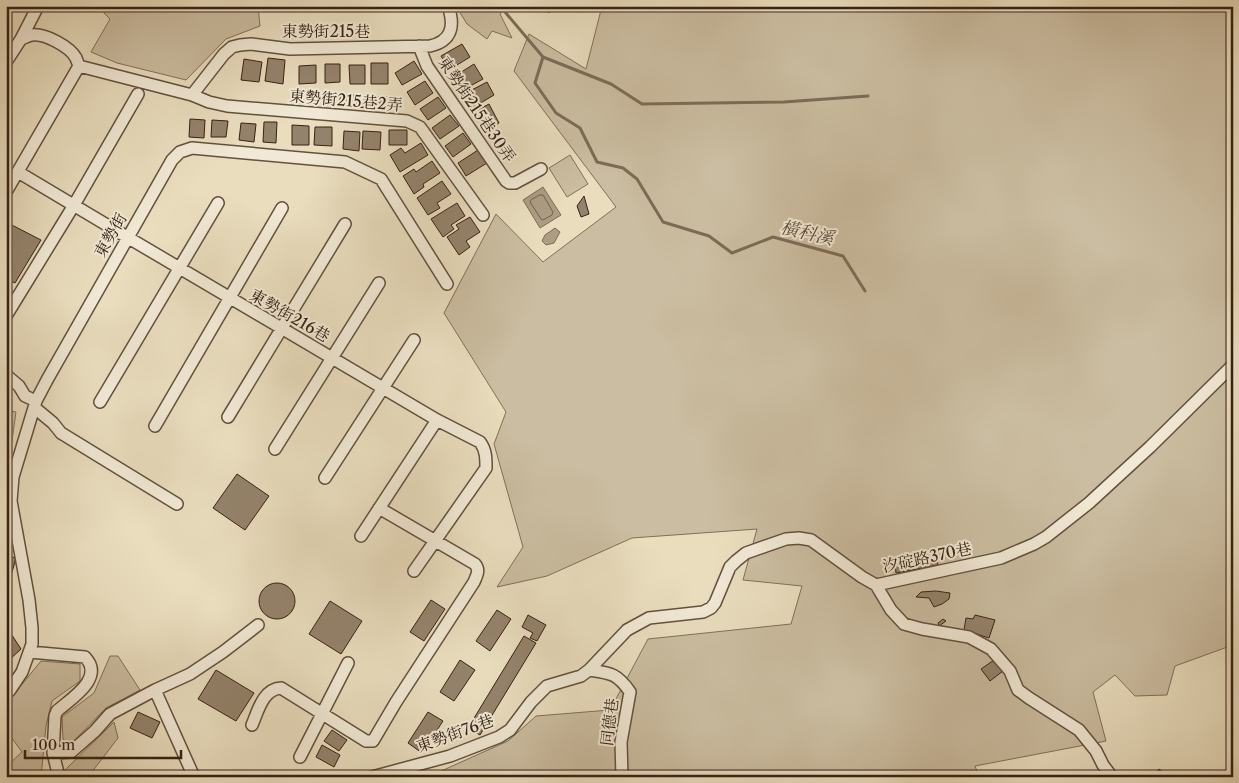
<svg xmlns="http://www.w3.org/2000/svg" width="1239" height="783" font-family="'Libre Caslon Text','Noto Serif TC',serif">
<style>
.green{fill:#cbbda1;stroke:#816f5a}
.water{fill:#ac9d84;stroke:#7d6b57}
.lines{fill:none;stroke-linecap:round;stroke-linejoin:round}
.shore{stroke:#725f4c;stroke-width:1}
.stream{stroke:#7d6b57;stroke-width:3}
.building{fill:#94836c;stroke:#372114}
.minor-casing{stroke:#64503e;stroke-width:14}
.minor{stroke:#f1e9d5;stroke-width:11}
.labels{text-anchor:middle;stroke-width:4;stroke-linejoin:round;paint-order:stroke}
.street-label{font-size:16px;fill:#372114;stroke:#f1e9d5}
.water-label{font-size:18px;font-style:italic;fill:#604c3b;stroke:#f1e9d5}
</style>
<rect width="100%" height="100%" fill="#e9ddbe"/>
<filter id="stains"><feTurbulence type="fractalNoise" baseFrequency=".004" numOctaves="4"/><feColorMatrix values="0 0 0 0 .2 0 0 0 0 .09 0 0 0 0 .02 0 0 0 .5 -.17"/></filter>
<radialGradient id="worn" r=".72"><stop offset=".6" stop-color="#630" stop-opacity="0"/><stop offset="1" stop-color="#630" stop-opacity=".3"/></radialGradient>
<path class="green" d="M97,6H258L260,26L226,39L186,80L117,63L91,52L110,19Z
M456,6H507L500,14L512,38L492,31L487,39L467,24Z
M602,6H1233V645L1175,666L1167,695L1135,696L1115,675L1093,692L1106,741L975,766L979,777H420L439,772L508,741L536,716L610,710L648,639L791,624L802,586L743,580L757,529L632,538L547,576L497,587L523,547L494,444L506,412L444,313L496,214L543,262L616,207L514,71L529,34L586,69Z
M570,155L588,184L567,197L549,168Z
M6,410L16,412L6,483Z
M110,656H118L140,690L106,708L70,745L63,739L62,717L94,693Z
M41,661L80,664V681L52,701L46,726L41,777H6V767L22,752L6,730V704Z
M114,722L118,738L88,777H62L64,771Z"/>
<path class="water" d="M543,187L561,215L540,228L523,200Z
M555,228L560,232L554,243L546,245L542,241L545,235Z"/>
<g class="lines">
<path class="shore" d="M540,195H543L553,212L552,215L543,220L541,219L530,202L531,200Z"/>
<path class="stream" d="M500,6L543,57L535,83L556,113L580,128L597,162L623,168L637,179L663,222L709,236L732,253L773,237L843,256L865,291
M543,57L611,84L642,104L784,102L868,96"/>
</g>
<path class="building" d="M543,6H556L549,13Z
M462,44L470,57L449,70L441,56Z
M268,58L285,60L283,84L265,81Z
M244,59L262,62L259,82L241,80Z
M414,61L422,74L402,85L395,73Z
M371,63H388V84H371Z
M325,64H340V82L325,83Z
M474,64L483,79L463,90L455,76Z
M316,65V83L299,84V66Z
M349,65H365V84H350Z
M425,81L433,93L415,105L407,92Z
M487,82L494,95L474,107L466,93Z
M340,94L370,96V108L340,106Z
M373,97H397L398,107L373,108Z
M438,97L446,108L428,120L420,109Z
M489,104L499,123L488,129L478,110Z
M450,115L459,126L440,139L432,128Z
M190,119L205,120L204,138L189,137Z
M212,120L228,121L226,137H211Z
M264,122H277L276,143L263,142Z
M241,123L256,124L254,142L239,140Z
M292,125L309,126V145H292Z
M315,127H332V146L314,145Z
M389,130H407V145H389Z
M344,131L360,132L359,151L343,149Z
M363,131L381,132L380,150L362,149Z
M463,133L471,144L453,157L445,146Z
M421,143L428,155L400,172L390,155L401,148L405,153Z
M478,150L487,163L466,176L458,163Z
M432,161L440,173L423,184L424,187L414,194L403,176L414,169L416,172Z
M442,181L451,194L437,203L440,208L428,215L417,198Z
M584,196L589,214L581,217L577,206Z
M457,203L465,216L451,225L454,229L443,237L431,219Z
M470,217L480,232L466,241L470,247L459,255L447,237L459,229L456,225Z
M6,222L41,240L15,283L6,279Z
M237,474L269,496L245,530L213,508Z
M6,555L16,558L6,594Z
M936,555L938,565L896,573L895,564Z
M259 601a18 18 0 1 1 36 0a18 18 0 1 1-36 0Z
M936,591L950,593L949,599L942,604L934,607L929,598L916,597L921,592Z
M431,600L445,609L424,641L410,632Z
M330,601L362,621L341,654L309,634Z
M497,610L511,619L490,651L476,641Z
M528,615L546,625L537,641L530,638L533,633L522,627Z
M975,615L995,620L989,638L964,630L966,618L973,619Z
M943,619L946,621L939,626L938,623Z
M6,626L21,649L6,663Z
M524,636L536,643L480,735L468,728Z
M460,660L475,670L454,701L440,692Z
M994,660L1003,671L990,681L981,669Z
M216,670L254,693L236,721L198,699Z
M138,712L160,722L152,738L130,728Z
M428,712L443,721L422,753L408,743Z
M332,730L347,740L339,751L324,741Z
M322,745L340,755L334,767L316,757Z
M1159,769L1169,777H1152Z"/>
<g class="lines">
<g class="minor-casing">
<path id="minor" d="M21,39C24,38 28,36 32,35C45,33 70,47 76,58C77,61 78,63 79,66
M419,46L427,66L506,181L509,183H515L541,169
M6,62L21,39L38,6
M79,66L192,95L209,102L227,106L407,121L420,127L483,215
M192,95L224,54L232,47L240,45L251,44L290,49L430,46C452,41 455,26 448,6
M18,172L127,237L437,420L480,442C486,450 486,458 486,468L414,571
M6,192L79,66
M6,316L74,205L138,94
M6,375L19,386L25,396L36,401
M100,402L218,203
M35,408L53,423L61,433L177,504
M228,417L345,224
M155,426L282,208
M275,449L379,283
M325,478L414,340
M361,536L437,420
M876,585L1001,558L1034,544L1046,537L1089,503L1150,447L1233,365
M30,652L85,657C105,678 72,698 57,711L55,716L53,753L59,777
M589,670C610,673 617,673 630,692L621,742L622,777
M155,690L194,777
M6,694L10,690L22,672L32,644V628L29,600L11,501L13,477L36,401L47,380L172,160L180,152L192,148L345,162L381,179L447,284
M252,725C258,711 263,689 281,688L366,741H373L396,702L474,582C477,575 480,570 475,564L379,508
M53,753L71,752L95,731L110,714L155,690L190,674L223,652L258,625
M300,757L348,663
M372,777L450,756L499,737L510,730L531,702L547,686L581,676L589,670L627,630L649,618L703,612L711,608L715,603L730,567L736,561L746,553L786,539L799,538L811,540L862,577L876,585L891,610L904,624L922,629L969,637L991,649L1010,671L1018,690L1029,698L1079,730L1096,751L1103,765L1112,777"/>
</g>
<use href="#minor" class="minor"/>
</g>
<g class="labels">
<g class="street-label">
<text x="326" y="37">東勢街215巷</text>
<text transform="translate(346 100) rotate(5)" y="6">東勢街215巷2弄</text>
<text transform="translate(477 109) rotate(56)" y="6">東勢街215巷30弄</text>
<text transform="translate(110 235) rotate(-60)" y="6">東勢街</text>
<text transform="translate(290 315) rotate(30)" y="6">東勢街216巷</text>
<text transform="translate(927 557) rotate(-12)" y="6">汐碇路370巷</text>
<text transform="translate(609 722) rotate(-83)" y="6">同德巷</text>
<text transform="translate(455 733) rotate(-20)" y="6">東勢街76巷</text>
</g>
<g class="water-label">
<text transform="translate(807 233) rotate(13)" y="6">橫科溪</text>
</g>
</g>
<rect width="1239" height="783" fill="none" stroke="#e9ddbe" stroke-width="25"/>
<rect x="8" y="8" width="1224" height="768" fill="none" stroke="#372114" stroke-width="2.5"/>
<rect x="12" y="12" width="1214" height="758" fill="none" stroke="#372114"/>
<path d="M25 750v8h156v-8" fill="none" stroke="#372114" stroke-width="2.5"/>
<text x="32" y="750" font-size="15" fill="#372114" stroke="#f1e9d5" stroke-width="4" paint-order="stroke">100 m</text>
<rect width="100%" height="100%" filter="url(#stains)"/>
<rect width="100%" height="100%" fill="url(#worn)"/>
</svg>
